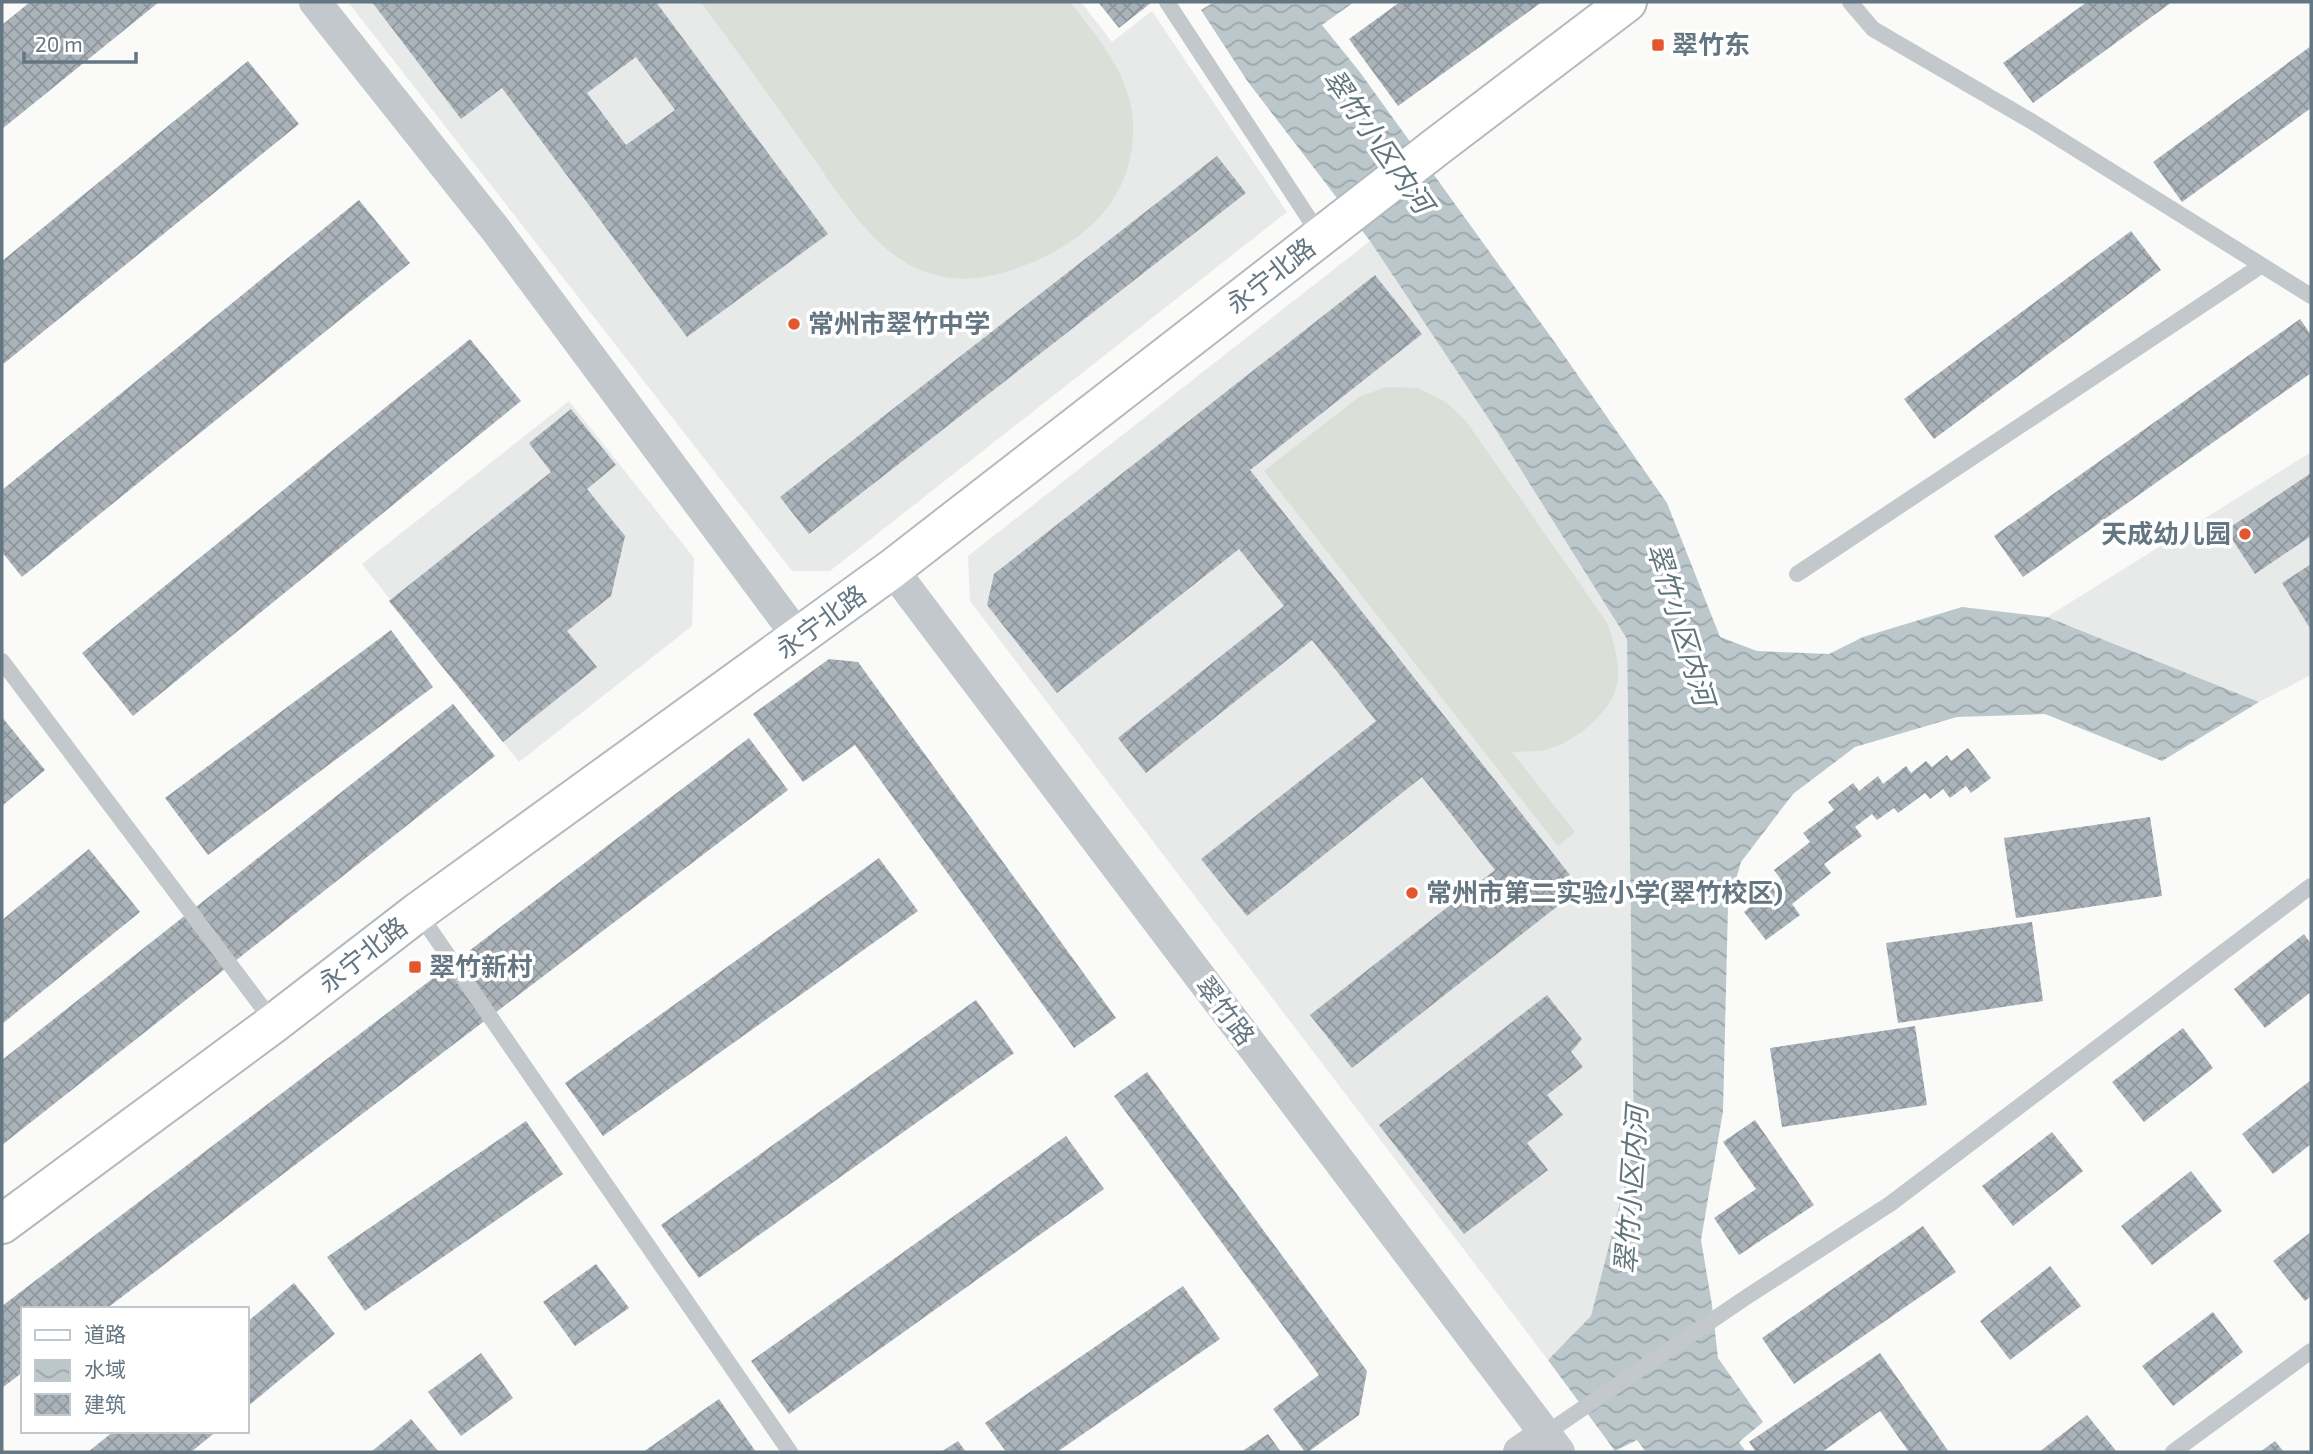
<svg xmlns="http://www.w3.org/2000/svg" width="2313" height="1454" font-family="'Exo 2','Noto Sans SC',sans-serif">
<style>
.built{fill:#e8e9e9}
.garden{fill:#dadfd7}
.water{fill:url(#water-waves)}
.building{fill:url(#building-cross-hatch);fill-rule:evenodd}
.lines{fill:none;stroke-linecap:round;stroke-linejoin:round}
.secondary-casing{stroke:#b3babf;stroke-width:42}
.service{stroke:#c3c8cc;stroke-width:16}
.minor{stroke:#c3c8cc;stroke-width:32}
.secondary{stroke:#fff;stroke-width:38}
.poi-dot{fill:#e4572e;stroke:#fff;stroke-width:2.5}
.labels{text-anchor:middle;stroke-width:7;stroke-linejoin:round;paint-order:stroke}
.poi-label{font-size:26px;font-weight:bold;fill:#657683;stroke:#fff;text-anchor:start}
.street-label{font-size:26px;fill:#657683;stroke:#fff}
.water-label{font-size:28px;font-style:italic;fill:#60757c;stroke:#fff}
</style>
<defs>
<pattern id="water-waves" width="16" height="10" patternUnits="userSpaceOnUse" patternTransform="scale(1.75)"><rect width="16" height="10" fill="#bbc7cb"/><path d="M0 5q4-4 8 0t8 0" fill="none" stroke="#9ca6aa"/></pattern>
<pattern id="building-cross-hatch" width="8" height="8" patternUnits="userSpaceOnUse" patternTransform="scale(1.75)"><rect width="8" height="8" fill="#aab3b9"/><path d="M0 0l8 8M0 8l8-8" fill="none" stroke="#8e969c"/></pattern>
</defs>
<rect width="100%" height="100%" fill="#fafaf8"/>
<path class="built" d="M348,2H1081L1112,42L1152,11L1287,212L830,571H792Z
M1370,241L1496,430L1627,639L1634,1147L1591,1316L1548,1360L970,601L968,556Z
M569,401L694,558L692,626L519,762L362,564Z
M2311,452V675L2259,702L2047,617Z"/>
<path class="garden" d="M701,2H1070C1097,36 1131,76 1133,122C1136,196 1088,241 1023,266C985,280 955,285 916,268C868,247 830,180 800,139C767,93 734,47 701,2Z
M1386,387L1418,388L1447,403L1466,421L1608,624C1613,642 1619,659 1618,677C1617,709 1574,744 1544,750C1534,752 1522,751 1512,752L1575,832L1558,846L1264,471L1359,397Z"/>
<path class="water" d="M1214,2H1354L1322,25L1359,71L1556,344L1667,503L1720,637L1757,651L1829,654L1863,637L1962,607L2047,617L2259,702L2162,761L2045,714L1957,717L1855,747L1793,794L1741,862L1728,907L1723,1111L1701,1240L1712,1305L1718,1358L1763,1422L1739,1442L1746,1452H1646L1637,1440L1615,1451L1548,1360L1591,1316L1634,1147L1627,639L1496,430L1370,241L1248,82L1201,10Z"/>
<path class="building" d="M30,2H159L2,129V25Z
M372,2H656L828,234L687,337L502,88L461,119ZM636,57L675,110L626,145L587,93Z
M1098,2H1152L1119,28Z
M1400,2H1542L1398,106L1349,39Z
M2087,2H2172L2033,103L2003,63Z
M2311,46V108L2182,202L2153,162Z
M248,61L299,124L2,365V261Z
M1217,156L1246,193L809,534L780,497Z
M359,200L410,263L22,577L2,552V490Z
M2131,231L2161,270L1934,439L1904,399Z
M1375,275L1422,334L1250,470L1570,875L1554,887L1564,901L1352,1068L1310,1015L1495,870L1422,777L1247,916L1201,859L1376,721L1312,640L1146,773L1118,738L1284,606L1239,549L1057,693L987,605L994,574Z
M2300,319L2311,335V373L2023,577L1994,536Z
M470,339L521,401L133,716L82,653Z
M571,409L616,465L587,489L625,536L611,596L567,631L597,667L503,742L389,601L551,472L529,443Z
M2311,473V536L2255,574L2226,530Z
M2311,564V630L2282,583Z
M391,630L433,687L208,855L165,798Z
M829,659L858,662L1116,1018L1074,1048L855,745L803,782L753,714Z
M453,704L495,756L2,1145V1060Z
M2,717L45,770L2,806Z
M749,738L788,790L106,1309H23V1372L2,1388V1306Z
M1968,748L1991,778L1971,793L1966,786L1950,798L1943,789L1930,799L1925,793L1898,813L1894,808L1877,820L1872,814L1855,827L1862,836L1824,864L1831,873L1792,904L1800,915L1766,940L1744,912L1782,881L1774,870L1810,842L1803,833L1834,810L1828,802L1853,783L1859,791L1878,776L1883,784L1906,766L1911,773L1926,761L1932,767L1947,755L1951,761Z
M2150,817L2162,896L2016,918L2004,838Z
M89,849L140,912L2,1024V920Z
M879,858L918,911L603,1136L565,1083Z
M2032,922L2043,1001L1898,1023L1886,943Z
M2304,934L2311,944V992L2265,1028L2234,989Z
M1547,995L1582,1039L1571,1052L1583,1067L1547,1095L1563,1115L1527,1143L1548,1170L1464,1234L1379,1125Z
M976,1000L1014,1053L699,1278L661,1225Z
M1915,1026L1927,1105L1782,1127L1770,1048Z
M2183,1028L2213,1068L2144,1122L2112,1082Z
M1147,1072L1367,1371L1359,1415L1308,1452H1305L1273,1409L1319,1375L1114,1096Z
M2311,1080V1144L2273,1174L2242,1134Z
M1755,1120L1814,1205L1739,1255L1714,1218L1756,1189L1723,1142Z
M526,1121L563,1174L365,1311L327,1257Z
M2052,1132L2083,1171L2013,1226L1982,1186Z
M1066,1136L1104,1189L789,1414L751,1361Z
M2191,1171L2222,1211L2152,1265L2121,1226Z
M1923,1226L1956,1272L1794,1384L1762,1338Z
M2311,1232V1296L2305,1301L2273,1261Z
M596,1264L629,1308L575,1346L543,1302Z
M2050,1266L2081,1306L2010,1360L1980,1321Z
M294,1283L335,1334L247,1407V1322Z
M1183,1286L1220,1339L1057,1452H1006L985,1423Z
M2213,1312L2243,1352L2173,1406L2142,1366Z
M481,1353L513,1398L461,1436L428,1392Z
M1880,1353L1949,1452H1909L1880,1411L1822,1452H1756L1749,1442Z
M719,1399L756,1452H643Z
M2087,1415L2117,1452H2039Z
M411,1419L439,1452H371Z
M114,1431H217L191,1452H88Z
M1268,1434L1281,1452H1241Z
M958,1441L966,1452H941Z
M2275,1441L2284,1452H2260Z"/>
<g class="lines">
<g class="secondary-casing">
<path id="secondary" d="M2,1224L274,1023L418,912L892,569L1440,144L1627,2"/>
</g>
<path class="service" d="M1167,2L1321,237
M1850,2L1873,29L2031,121L2311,296
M1797,574L2262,265
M2,661L274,1023
M418,912L790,1452
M1545,1434L1745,1298L1890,1204L2311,886
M2173,1452L2311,1351"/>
<path class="minor" d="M315,2L496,230L799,638
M892,569L1559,1452
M1519,1452L1545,1434"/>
<use href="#secondary" class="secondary"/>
</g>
<g class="poi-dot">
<rect x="1651" y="38" width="14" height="14" rx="3.5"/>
<circle cx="794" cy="324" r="7"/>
<circle cx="2245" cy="534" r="7"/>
<circle cx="1412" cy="893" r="7"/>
<rect x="408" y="960" width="14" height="14" rx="3.5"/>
</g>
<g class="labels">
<g class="poi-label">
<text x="1672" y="54">翠竹东</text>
<text x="808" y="333">常州市翠竹中学</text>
<text x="2231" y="543" text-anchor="end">天成幼儿园</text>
<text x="1426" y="902">常州市第二实验小学(翠竹校区)</text>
<text x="429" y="976">翠竹新村</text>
</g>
<g class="street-label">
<text transform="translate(1271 276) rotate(-38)" y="9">永宁北路</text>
<text transform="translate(821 622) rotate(-36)" y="9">永宁北路</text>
<text transform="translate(363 955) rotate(-38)" y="9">永宁北路</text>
<text transform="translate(1225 1011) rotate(53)" y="9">翠竹路</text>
</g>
<g class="water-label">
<text transform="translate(1378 141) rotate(55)" y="10">翠竹小区内河</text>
<text transform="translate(1681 624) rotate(73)" y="10">翠竹小区内河</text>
<text transform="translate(1631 1190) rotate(-86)" y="10">翠竹小区内河</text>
</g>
</g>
<rect width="2313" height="1454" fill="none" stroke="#657683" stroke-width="7"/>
<rect x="21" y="1307" width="228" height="126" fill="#ffffff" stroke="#c1c8cd" stroke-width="2"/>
<rect x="35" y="1330" width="35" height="10" fill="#ffffff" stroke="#c1c8cd" stroke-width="2"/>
<text x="84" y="1342" font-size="21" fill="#657683">道路</text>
<rect x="35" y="1360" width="35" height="21" fill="url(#water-waves)" stroke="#c1c8cd" stroke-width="2"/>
<text x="84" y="1377" font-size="21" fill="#657683">水域</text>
<rect x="35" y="1394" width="35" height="21" fill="url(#building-cross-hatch)" stroke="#c1c8cd" stroke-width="2"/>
<text x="84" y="1412" font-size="21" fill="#657683">建筑</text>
<path d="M24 52v10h112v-10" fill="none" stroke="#657683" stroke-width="3.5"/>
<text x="35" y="52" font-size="21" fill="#657683" stroke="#ffffff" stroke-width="5" paint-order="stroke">20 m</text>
</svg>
